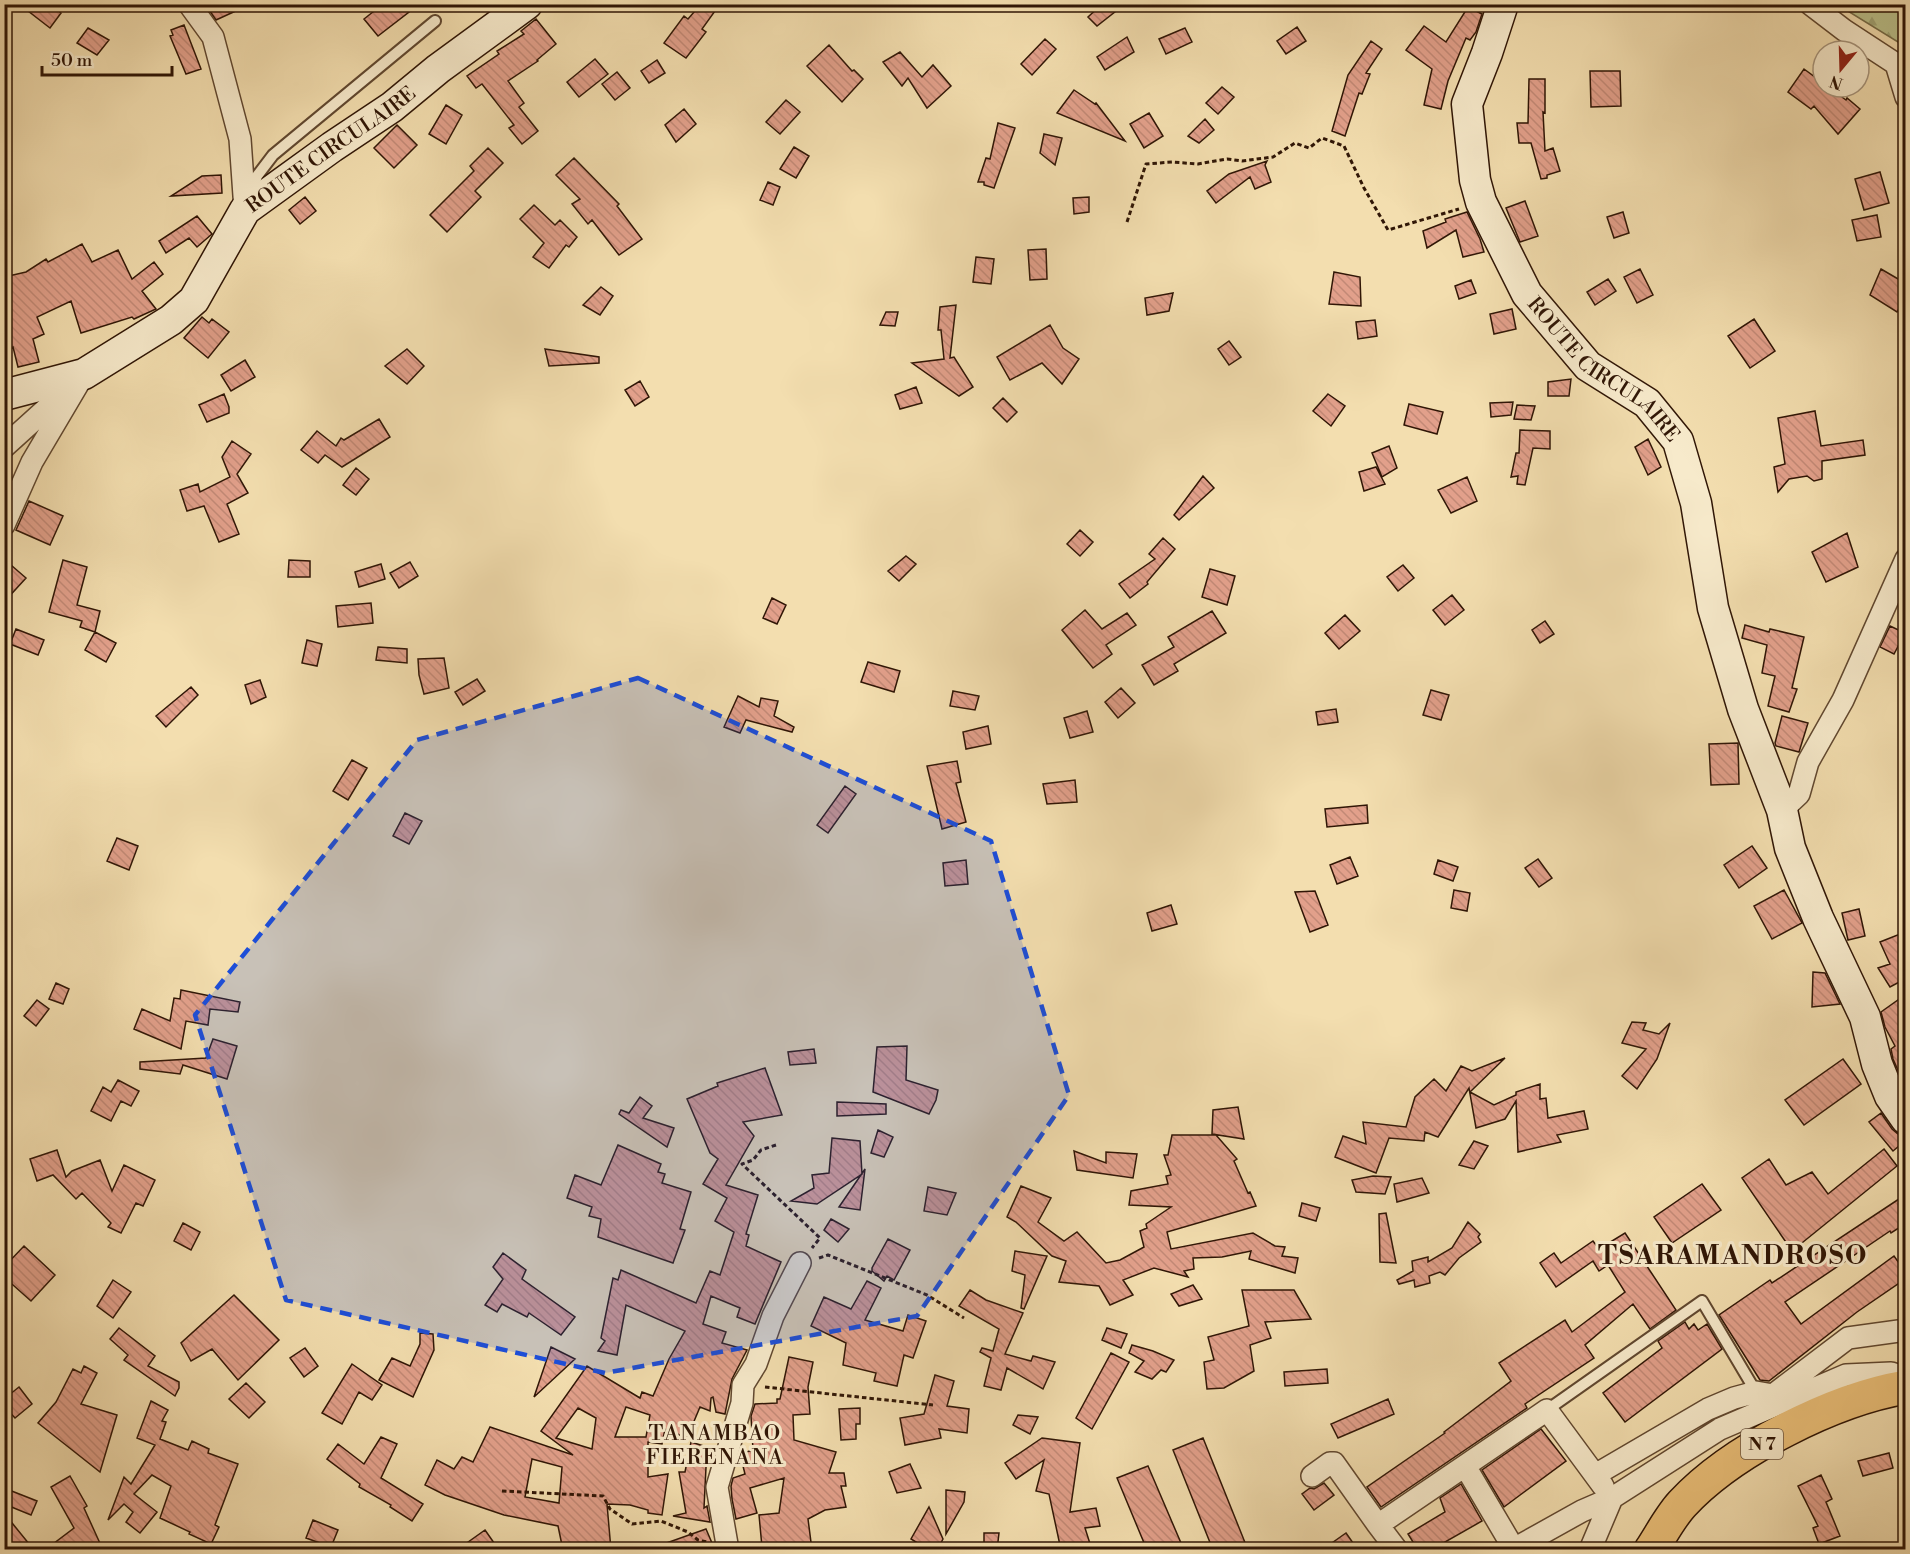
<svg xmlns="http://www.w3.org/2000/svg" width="1910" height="1554" font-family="'Libre Bodoni',serif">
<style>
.forest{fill:url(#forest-firs);stroke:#766c48;stroke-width:1.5}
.building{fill:url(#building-back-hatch);stroke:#301606;stroke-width:1.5;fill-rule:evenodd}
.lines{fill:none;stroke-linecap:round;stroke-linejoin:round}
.lane-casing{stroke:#614830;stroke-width:14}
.street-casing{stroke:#614830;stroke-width:24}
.secondary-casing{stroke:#301606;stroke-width:33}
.primary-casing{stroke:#301606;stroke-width:36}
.path{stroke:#301606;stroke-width:3;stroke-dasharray:4.5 3;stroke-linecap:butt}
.lane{stroke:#f7eacb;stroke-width:10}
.street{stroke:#f7eacb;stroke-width:21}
.secondary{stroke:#f7eacb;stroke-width:30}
.primary{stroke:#eabf78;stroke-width:33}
.marked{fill:#1d4ed8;fill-opacity:0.2;stroke:#1d4ed8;stroke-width:4.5;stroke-dasharray:12 8;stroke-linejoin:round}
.labels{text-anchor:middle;stroke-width:6;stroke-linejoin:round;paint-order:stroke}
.shield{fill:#f7eacb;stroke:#6c5641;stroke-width:1.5}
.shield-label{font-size:18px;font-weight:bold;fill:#301606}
.street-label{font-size:20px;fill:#301606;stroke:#f7eacb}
.neighbourhood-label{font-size:21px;letter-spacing:1.5px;fill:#301606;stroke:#f7eacb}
.district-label{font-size:26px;font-weight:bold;letter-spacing:1.5px;fill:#301606;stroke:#f7eacb}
</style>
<defs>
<pattern id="forest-firs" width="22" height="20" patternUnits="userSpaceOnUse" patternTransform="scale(1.5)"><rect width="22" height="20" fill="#bbc18b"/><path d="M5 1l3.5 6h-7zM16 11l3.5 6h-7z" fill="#a1a576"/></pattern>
<pattern id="building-back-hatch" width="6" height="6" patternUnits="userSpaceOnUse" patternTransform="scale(1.5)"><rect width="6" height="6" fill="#e2a08b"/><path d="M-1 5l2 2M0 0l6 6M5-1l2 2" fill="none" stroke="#c28976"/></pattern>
</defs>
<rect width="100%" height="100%" fill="#f3deaf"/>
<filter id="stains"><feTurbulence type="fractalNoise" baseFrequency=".00333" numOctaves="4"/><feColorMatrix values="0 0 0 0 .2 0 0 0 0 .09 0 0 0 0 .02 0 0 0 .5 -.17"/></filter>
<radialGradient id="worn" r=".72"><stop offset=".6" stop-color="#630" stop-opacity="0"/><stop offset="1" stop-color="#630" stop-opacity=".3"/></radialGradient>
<path class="forest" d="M1838,5H1905V52L1903,45Z"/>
<path class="building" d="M19,4H51L61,13L50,28Z
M205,4H251L216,20Z
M383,4H403L409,12L378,36L364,19Z
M701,4H720L702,29L706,32L686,58L664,43L684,16L688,19Z
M1102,4H1125L1097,26L1088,17Z
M1468,7L1482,14L1476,32L1470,40L1466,38L1448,81L1441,109L1424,105L1432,69L1406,50L1424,26L1446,42Z
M536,19L556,44L537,60L538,61L508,81L524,103L519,107L538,131L522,144L509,128L514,125L482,84L476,88L467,76L499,54L497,51L524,34L521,31Z
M184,25L201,69L186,74L170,36L173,35L171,30Z
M1297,27L1306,41L1286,54L1277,41Z
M88,28L109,40L97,55L77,43Z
M1185,28L1192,42L1166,54L1159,39Z
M1127,37L1134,52L1105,70L1097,57Z
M1045,39L1056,49L1032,75L1021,64Z
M1371,41L1382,49L1366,73L1370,74L1362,94L1359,93L1345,136L1332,131L1348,75Z
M829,45L852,71L854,70L863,79L842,102L807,66Z
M900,52L922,77L933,65L951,86L927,108L908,78L902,86L883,62Z
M595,59L608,74L579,97L567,82Z
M657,60L665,73L649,83L641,71Z
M1804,69L1823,83V87H1828L1846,100L1847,98L1860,109L1838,134L1814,106L1811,109L1788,92Z
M1590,71H1620L1621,106L1591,107Z
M617,72L630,88L615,100L602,84Z
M1529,79H1545V113L1543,112L1545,151L1553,148L1560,171L1547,175V178L1541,179L1531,143H1519L1517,123H1528Z
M1222,87L1234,97L1218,114L1206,103Z
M1074,90L1095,104L1096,103L1125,141L1057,113Z
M786,100L800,112L780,134L766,122Z
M446,105L462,115L446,144L429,134Z
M684,109L696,124L676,142L665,125Z
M1149,113L1163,136L1144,148L1130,124Z
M1205,119L1214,130L1199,143L1188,136Z
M998,123L1015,128L994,188L984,185V182H978L986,158L990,159Z
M397,125L417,145L394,168L374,148Z
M1044,134L1062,138L1055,165L1040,153Z
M794,147L809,156L796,178L780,169Z
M488,148L503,163L475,191L481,197L447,232L430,215L474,171L470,166Z
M574,158L619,204L617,206L642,239L619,255L592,220L588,224L572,204L580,199L556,175Z
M1267,161L1265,165L1271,182L1255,189L1250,177L1216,203L1207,191L1229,174Z
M1880,172L1889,203L1864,210L1855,179Z
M221,175L222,193L171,196L202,176Z
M768,182L780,187L773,205L760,200Z
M305,197L316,211L300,224L289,210Z
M1089,197V212L1074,214L1073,198Z
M1525,201L1538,236L1520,242L1506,208Z
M534,205L555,225L560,220L577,237L569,247L566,245L549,268L533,257L544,243L520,219Z
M1467,212L1480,239L1484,252L1463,257L1456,230L1427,248L1423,231L1446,222L1445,219Z
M1623,212L1629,233L1614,238L1607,217Z
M1877,215L1881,237L1857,241L1852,220Z
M197,216L212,234L197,247L189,238L166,253L159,241Z
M82,244L92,262L118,250L132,279L154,262L163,274L142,291L156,309L134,319L132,317L81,333L71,301L37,317L44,334L33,339L39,362L18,367L13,347L4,350V277L26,272L46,259L48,262Z
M1046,249L1047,279L1030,280L1028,250Z
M976,257L994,259L991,284L973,282Z
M1640,269L1653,295L1637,303L1624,277Z
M1881,269L1905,283V299L1897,312L1870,295Z
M1334,272L1360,277L1361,306L1329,304Z
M1608,279L1616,291L1595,305L1587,292Z
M1471,280L1476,293L1459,299L1455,286Z
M601,287L613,296L600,315L583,305Z
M1173,293L1169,311L1147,315L1145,298Z
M956,305L950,358L954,357L973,387L959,396L912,363L944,359L941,330H938L940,307Z
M1512,309L1516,329L1494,334L1490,314Z
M886,312H898L895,326L880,325Z
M202,317L209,323L212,319L229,332L208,358L184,338Z
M1754,319L1775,351L1750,368L1728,336Z
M1375,320L1377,336L1358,339L1356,322Z
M1050,325L1063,348L1079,359L1062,384L1042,363L1010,380L997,357Z
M1229,341L1241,357L1229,365L1218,349Z
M407,349L424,366L407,384L385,366Z
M545,349L599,357V363L549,366Z
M245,360L255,377L231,391L221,375Z
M1571,379L1569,396H1548V382Z
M640,381L649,397L635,406L625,390Z
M916,387L922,403L900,409L895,395Z
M224,394L229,407V413L207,422L199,405Z
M1328,394L1345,406L1331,426L1313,411Z
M1003,398L1017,412L1007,422L993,408Z
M1513,402L1511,415L1491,417L1490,403Z
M1409,404L1443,412L1437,434L1404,425Z
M1517,405L1535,406L1531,420L1514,419Z
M1815,411L1821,446L1863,440L1865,455L1822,461V479L1814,481L1807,476L1789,479L1778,492L1774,467L1785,464L1778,418Z
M379,419L390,437L342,467L325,455L318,463L301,450L317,431L336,446L341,438L344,440Z
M1520,430L1550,431V449L1533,448L1525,485L1517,484L1518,476L1511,477L1516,453H1519Z
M1648,439L1661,467L1648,475L1635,447Z
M232,441L251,454L237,474L248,493L227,504L239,534L219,542L204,506L187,511L180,490L198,484L200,492L230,477L222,457Z
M1389,446L1397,468L1382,477L1372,453Z
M1376,467L1385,484L1364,491L1359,472Z
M356,468L369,479L356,495L343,485Z
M1203,476L1214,488L1179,520L1174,515Z
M1467,477L1477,501L1451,513L1438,490Z
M29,501L63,516L50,545L16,530Z
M1080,530L1093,542L1080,556L1067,544Z
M1847,533L1858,567L1826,582L1812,552Z
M1163,538L1175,549L1147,582L1148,584L1130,598L1119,584L1155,559L1149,554Z
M906,556L916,564L899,581L888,571Z
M4,559L26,578L4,602Z
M63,560L87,567L77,605L100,611L95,632L80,627L82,621L49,612Z
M289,560L310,561V577H288Z
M410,562L418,576L399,588L390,573Z
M381,564L385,579L359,587L355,572Z
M1403,565L1414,578L1398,591L1387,577Z
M1210,569L1235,576L1227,605L1202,597Z
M1452,595L1464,610L1445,625L1433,610Z
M772,598L786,605L777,624L763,618Z
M371,603L373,623L338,627L336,606Z
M1085,610L1102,629L1127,613L1136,625L1106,645L1112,654L1093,668L1062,630Z
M1212,611L1226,633L1174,664L1178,671L1154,685L1142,665L1174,647L1168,637Z
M1345,615L1360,631L1339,649L1325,633Z
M1545,621L1554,634L1540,643L1532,630Z
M1745,625L1769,632L1770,629L1804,637L1792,688L1797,689L1789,712L1768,706L1775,676L1762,673L1767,645L1742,638Z
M1890,626L1905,633L1894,654L1880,647Z
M16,629L44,640L38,655L10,644Z
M95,632L116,643L106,662L85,650Z
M307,640L322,644L317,666L302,663Z
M378,647L407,649V663L376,660Z
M444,658L449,688L424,694L419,675L418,659Z
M868,662L900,671L894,692L861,682Z
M477,679L485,691L463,705L455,692Z
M260,680L266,697L251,704L245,685Z
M191,687L198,695L166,727L156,716Z
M1121,688L1135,703L1118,718L1105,702Z
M1431,690L1449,695L1441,720L1423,715Z
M953,691L979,696L975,710L950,706Z
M738,696L759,707L761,698L778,701L774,716L794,727L792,732L746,720L740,733L724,727Z
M1336,709L1338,722L1318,725L1316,712Z
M1087,711L1093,732L1070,738L1064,718Z
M1782,716L1808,723L1799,752L1776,746L1775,743Z
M988,726L991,744L966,749L963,732Z
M1738,743L1739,784L1711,785L1709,744Z
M352,760L367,768L348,800L333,791Z
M957,761L961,782L956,783L966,822L942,829L927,766Z
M1075,780L1077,802L1047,804L1043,784Z
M845,786L856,794L828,833L817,825Z
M1367,805L1368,823L1327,827L1325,809Z
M405,813L422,821L409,844L393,836Z
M117,838L138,846L129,870L107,861Z
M1752,846L1767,868L1739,888L1724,865Z
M1350,857L1358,876L1337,884L1330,865Z
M1538,859L1552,878L1539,887L1525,868Z
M966,860L968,884L945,886L943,863Z
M1438,860L1458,867L1453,881L1434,874Z
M1454,890L1470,893L1467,911L1451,908Z
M1784,890L1802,923L1772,939L1754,906Z
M1315,891L1328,925L1310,932L1295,892Z
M1171,905L1177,924L1152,931L1147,913Z
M1859,909L1865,936L1848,940L1842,913Z
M1905,932V979L1890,987L1878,968L1890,964L1880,942Z
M1813,972L1825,973L1840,1004L1812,1007Z
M56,983L69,989L63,1004L49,999Z
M181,990L240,1002L238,1012L210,1009L208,1025L186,1021L181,1049L134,1029L142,1009L170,1021L174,998L180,999Z
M1905,995V1086L1893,1059L1891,1049L1895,1046L1885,1027L1881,1012Z
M37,1000L49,1009L36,1026L24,1016Z
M1632,1022L1646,1023L1643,1030L1659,1034L1670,1023L1657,1059L1637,1089L1622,1076L1646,1049L1622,1043Z
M213,1039L237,1046L227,1079L183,1065L180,1074L140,1069V1062L206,1058Z
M907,1046L906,1080L938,1090L936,1100L929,1114L873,1092L877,1047Z
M814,1049L816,1063L790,1065L788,1052Z
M1505,1058L1470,1092L1494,1105L1516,1095V1092L1540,1084V1099L1546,1098L1548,1118L1584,1111L1588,1129L1557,1135L1561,1142L1518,1152L1516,1101L1505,1119L1476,1128L1469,1088L1438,1137L1425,1132L1424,1141L1389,1138L1376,1173L1335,1157L1343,1136L1366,1144L1363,1122L1406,1127L1415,1097L1434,1079L1446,1091L1461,1066L1472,1071Z
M1843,1059L1861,1084L1804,1125L1785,1100Z
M765,1068L782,1115L743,1122L754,1136L726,1185L758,1195L746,1234L749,1235L746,1246L781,1262L755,1324L737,1317L740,1308L711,1296L703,1324L726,1332L722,1343L747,1350L732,1379L725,1414L716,1412L713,1397L711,1398L710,1411L700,1407L687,1438L665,1429L662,1444L648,1442V1477L668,1474L662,1515L648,1513V1510L630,1505L607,1504L611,1550H563L558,1526L504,1515L445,1495L425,1485L437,1460L454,1469L462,1457L473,1462L490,1427L573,1455L541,1431L587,1366L640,1398L642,1392L653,1396L669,1359L685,1331L626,1305L617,1355L598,1351L605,1341L601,1338L613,1278L618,1280L621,1270L696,1303L710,1271L720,1275L734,1232L715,1221L727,1198L703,1184L718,1159L710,1153L687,1099L718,1086L717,1083ZM626,1407L650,1415L646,1437H615ZM578,1408L596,1418L592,1449L556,1438ZM532,1459L562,1467L559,1503L525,1497Z
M118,1080L139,1091L131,1106L121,1101L111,1121L91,1111L103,1087L111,1092Z
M640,1097L652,1106L643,1118L674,1128L667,1147L619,1114L621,1110L629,1113Z
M837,1102L886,1104V1114L837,1116Z
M1238,1107L1244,1139L1212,1134L1213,1110Z
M1881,1113L1892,1129L1898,1134L1905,1136V1141L1893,1151L1869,1122Z
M878,1130L893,1137L884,1157L871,1153Z
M1172,1135H1216L1237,1159L1234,1161L1248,1193L1250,1192L1256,1206L1167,1232L1171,1249L1253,1233L1275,1246L1285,1247L1282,1256L1298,1258L1295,1273L1249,1259L1251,1251L1222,1257L1193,1258L1194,1269L1184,1271L1188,1277L1154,1268L1123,1280L1133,1295L1110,1305L1099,1286L1059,1282L1066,1261L1052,1256L1016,1222L1007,1217L1021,1186L1051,1198L1038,1222L1064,1241L1077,1232L1106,1263L1120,1260L1144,1247L1140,1231L1147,1228L1146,1224L1171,1207L1129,1205L1131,1191L1168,1184L1166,1176L1171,1175L1164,1155H1168Z
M832,1138L860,1141L862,1174L817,1204L791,1201L814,1188L812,1175L829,1173Z
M1474,1141L1488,1146L1474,1169L1459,1165Z
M618,1145L661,1164L658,1172L665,1174L662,1183L691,1192L680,1229L685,1230L673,1263L598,1237L601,1219L589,1216L592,1207L567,1198L575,1175L601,1185Z
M1884,1149L1897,1166L1792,1251L1742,1178L1769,1159L1786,1185L1812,1172L1828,1194Z
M57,1150L66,1177L72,1171L100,1160L112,1191L124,1165L155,1180L143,1206L136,1203L121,1233L108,1227L111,1223L82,1193L76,1199L53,1175L37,1181L30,1159Z
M1074,1151L1106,1163V1152L1137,1154L1133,1178L1077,1170Z
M865,1169L860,1210L839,1207Z
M1373,1176L1391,1177L1385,1194L1356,1192L1352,1180Z
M1422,1178L1429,1193L1397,1202L1394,1184Z
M1702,1184L1721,1210L1672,1243L1654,1217Z
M928,1187L956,1193L947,1215L924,1211Z
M1905,1195V1224L1891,1233L1890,1231L1785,1302L1801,1324L1894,1256L1899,1263L1905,1259V1279L1857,1312L1769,1381L1760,1380L1719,1315L1770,1280L1772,1283Z
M1302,1203L1320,1208L1316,1221L1299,1216Z
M1386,1213L1396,1263L1380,1262L1379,1214Z
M831,1219L849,1229L838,1242L824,1230Z
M1468,1222L1480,1234L1478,1237L1481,1242L1459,1258L1445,1275L1440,1272L1429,1276L1430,1283L1415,1287L1414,1280L1399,1284L1397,1280L1413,1271L1412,1261L1428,1257V1262L1452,1248Z
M183,1223L200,1232L191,1250L174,1241Z
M1625,1233L1676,1310L1650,1329L1633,1304L1585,1345L1594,1358L1525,1404L1527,1408L1381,1507L1367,1487L1445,1433L1444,1432L1511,1381L1499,1363L1565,1320L1572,1332L1625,1292L1608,1265L1599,1271L1593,1261L1556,1287L1540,1263L1554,1253L1561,1263L1593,1241L1599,1249Z
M888,1239L910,1250L894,1280L887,1276L884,1281L872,1271V1268Z
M24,1246L55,1275L31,1301L4,1277V1267Z
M1015,1251L1047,1256L1024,1309L1021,1308L1025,1275L1012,1271Z
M503,1253L526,1270L522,1279L575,1317L561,1335L529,1313L527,1317L502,1304L497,1312L485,1305L503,1279L493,1267Z
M113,1280L131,1292L113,1318L97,1306Z
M867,1281L881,1288L865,1320L903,1331L908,1315L926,1321L913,1358L904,1355L897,1386L874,1381L876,1373L843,1365L846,1343L811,1326L824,1297L851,1309Z
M1193,1285L1202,1299L1179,1306L1171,1294Z
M970,1290L986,1300L1023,1313L1005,1354L1031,1361L1033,1356L1055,1362L1043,1389L1007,1368L1001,1390L984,1386L991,1358L980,1352L982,1348L993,1351L999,1329L959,1306Z
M1242,1290H1294L1311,1319L1265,1322L1271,1338L1250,1345L1254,1371L1224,1388L1207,1389L1204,1362L1214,1360L1208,1337L1249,1326Z
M234,1295L279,1340L238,1380L212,1349L191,1361L181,1343Z
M1685,1322L1689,1329L1694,1324L1698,1330L1707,1324L1722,1349L1625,1422L1603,1393L1662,1348L1658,1341Z
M119,1328L155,1356L148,1366L179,1382V1388L175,1396L124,1360L128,1355L110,1339Z
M1107,1328L1127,1334L1121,1348L1102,1340Z
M420,1333L433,1334L434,1350L413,1397L379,1380L392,1358L410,1366L420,1344Z
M1132,1345L1153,1351L1174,1360L1166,1372L1161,1370L1152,1379L1135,1372L1144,1361L1129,1353Z
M551,1347L575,1359L534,1397Z
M305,1348L318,1366L304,1377L290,1358Z
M1111,1353L1129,1362L1092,1429L1076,1418Z
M789,1357L813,1362L808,1387L810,1414L793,1415L794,1440L836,1452L829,1473H844L846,1486H841L846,1507L825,1510L808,1519L812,1550H795L794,1544L762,1547L759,1515L779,1513L784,1478L750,1488L757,1513L736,1519L732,1499L731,1486L733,1478L745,1474L740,1454L753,1450L751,1416L755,1404L777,1403V1399H780Z
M352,1364L382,1385L372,1400L359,1392L342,1424L322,1413Z
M84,1366L97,1373L81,1404L117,1415L100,1472L38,1423L56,1402L73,1369L81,1373Z
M1327,1369L1328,1383L1285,1386L1284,1372Z
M935,1375L954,1381L947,1406L969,1409L967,1433L939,1429L941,1438L905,1445L900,1418L924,1414Z
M246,1383L265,1402L249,1418L229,1399Z
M19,1387L32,1404L15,1418L4,1406V1399Z
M1388,1399L1394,1414L1338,1438L1331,1424Z
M151,1401L168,1410L162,1421L166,1422L160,1439L188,1450L192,1441L209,1449L208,1453L238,1464L215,1525L219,1527L211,1544L189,1534L190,1532L160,1518L171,1486L152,1475L134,1494L157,1512L140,1533L126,1522L133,1512L124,1504L108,1520L124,1477L131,1484L155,1445L137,1438Z
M860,1408V1424H856V1439L841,1440L839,1409Z
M1018,1415L1038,1417L1030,1434L1013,1425Z
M1541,1429L1566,1461L1504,1507L1482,1470Z
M381,1437L397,1444L381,1478L423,1504L412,1521L390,1507L391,1505L359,1487L360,1484L327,1459L338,1444L364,1464Z
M1042,1438L1080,1443L1070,1512L1096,1508L1100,1526L1085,1528L1092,1550H1061L1049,1494L1036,1491L1044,1460L1016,1479L1005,1463Z
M1203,1438L1246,1545L1233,1550H1213L1173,1450Z
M691,1442L707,1447L704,1508L707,1506L710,1522L673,1516L686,1513L679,1472H685Z
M1889,1453L1893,1468L1863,1476L1858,1461Z
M910,1464L921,1488L897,1493L889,1472Z
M1148,1466L1184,1550H1147L1117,1478Z
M1821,1475L1832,1499L1826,1502L1840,1536L1819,1544L1813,1528L1818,1526L1798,1486Z
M70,1476L87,1506L84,1508L103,1550H45L74,1528L51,1487Z
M1324,1483L1334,1495L1314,1510L1302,1494L1310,1488L1314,1489Z
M1461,1484L1482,1521L1431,1550H1418L1408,1534L1445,1512L1440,1498Z
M4,1488L37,1501L31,1515L4,1504Z
M946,1490L965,1492L964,1502L946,1534Z
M929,1507L943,1539L937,1550H929L911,1539Z
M4,1513L34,1550H9L4,1544Z
M313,1520L338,1530L331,1547L306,1538Z
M706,1529L715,1550H655V1547Z
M485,1530L499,1550H457Z
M984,1533H999L997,1550H984Z
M1346,1533L1358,1550H1322Z"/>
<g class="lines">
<g class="lane-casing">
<path id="lane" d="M249,199L257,176L273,155L435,21
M1547,1410L1702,1301L1756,1392"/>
</g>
<g class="street-casing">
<path id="street" d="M189,4L213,37L240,139L245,210
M1810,4L1844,30L1896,64L1906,97
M4,447L66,391
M4,525L32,462L84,374
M1782,810L1799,794L1808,762L1843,700L1906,559
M1465,1466L1514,1549
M1595,1475L1708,1409L1734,1398L1756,1392L1773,1395L1848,1338L1906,1330
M1312,1476L1330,1463H1334L1378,1525
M728,1550L717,1487L742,1403L743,1385L756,1364L773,1316L800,1263
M1397,1550L1378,1525L1547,1410L1603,1486
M1512,1550L1582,1511L1612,1498L1720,1429L1846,1375L1891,1373L1906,1378
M1590,1550L1612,1498"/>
</g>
<g class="secondary-casing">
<g id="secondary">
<path id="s1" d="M1503,4L1487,53L1467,104L1475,180L1481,202L1527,294L1588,366L1647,403L1678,441L1696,503L1713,608L1743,709L1782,810L1790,848L1818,918L1865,1017L1877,1064L1890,1096L1906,1119"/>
<path id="s2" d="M4,395L84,374L171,320L194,300L245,210L332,147L392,107L438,69L527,4"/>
</g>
</g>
<g class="primary-casing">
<path id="primary" d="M1651,1550C1661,1535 1670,1517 1682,1504C1732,1450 1834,1399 1906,1387"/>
</g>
<path class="path" d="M1127,222L1146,164L1172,162L1198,164L1227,159L1242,161L1273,157L1295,143L1309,148L1322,138L1344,146L1364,188L1388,230L1459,209
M776,1145L761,1150L753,1160L742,1164L820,1238L812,1248
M819,1258L828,1255L927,1295L964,1318
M765,1387L933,1405
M502,1491L603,1496L610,1509L632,1524L661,1521L688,1532L698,1540L707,1542"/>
<use href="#lane" class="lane"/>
<use href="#street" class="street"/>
<use href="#secondary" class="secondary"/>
<use href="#primary" class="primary"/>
</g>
<path class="marked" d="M638,678L991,841L1069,1095L917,1316L605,1373L286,1300L195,1015L417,740Z"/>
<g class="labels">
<rect class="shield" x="1741" y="1429" width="42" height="30" rx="4.5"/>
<g class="shield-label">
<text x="1762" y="1450">N 7</text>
</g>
<g class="street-label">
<text dy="7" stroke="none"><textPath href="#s2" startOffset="424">ROUTE CIRCULAIRE</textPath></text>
<text dy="7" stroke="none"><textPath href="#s1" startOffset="417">ROUTE CIRCULAIRE</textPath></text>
</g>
<g class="neighbourhood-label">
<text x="715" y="1440">TANAMBAO<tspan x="715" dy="24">FIERENANA</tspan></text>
</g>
<g class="district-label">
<text x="1733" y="1264">TSARAMANDROSO</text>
</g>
</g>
<rect width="1910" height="1554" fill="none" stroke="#f3deaf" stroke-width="24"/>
<rect x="6" y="6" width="1898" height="1542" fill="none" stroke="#301606" stroke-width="3"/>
<rect x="12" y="12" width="1886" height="1530" fill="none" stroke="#301606" stroke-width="1.5"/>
<g transform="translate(1841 69) rotate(199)"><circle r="28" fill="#f7eacb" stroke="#a7957c" stroke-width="1.5"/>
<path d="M0-4.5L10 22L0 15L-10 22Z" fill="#8f2418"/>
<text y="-9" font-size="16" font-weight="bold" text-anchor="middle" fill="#301606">N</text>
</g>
<path d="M42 66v9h130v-9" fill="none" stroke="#301606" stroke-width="3"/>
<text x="51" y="66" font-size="18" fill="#301606" stroke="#f7eacb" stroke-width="4.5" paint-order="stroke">50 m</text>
<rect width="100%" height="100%" filter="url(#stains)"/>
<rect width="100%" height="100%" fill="url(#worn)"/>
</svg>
